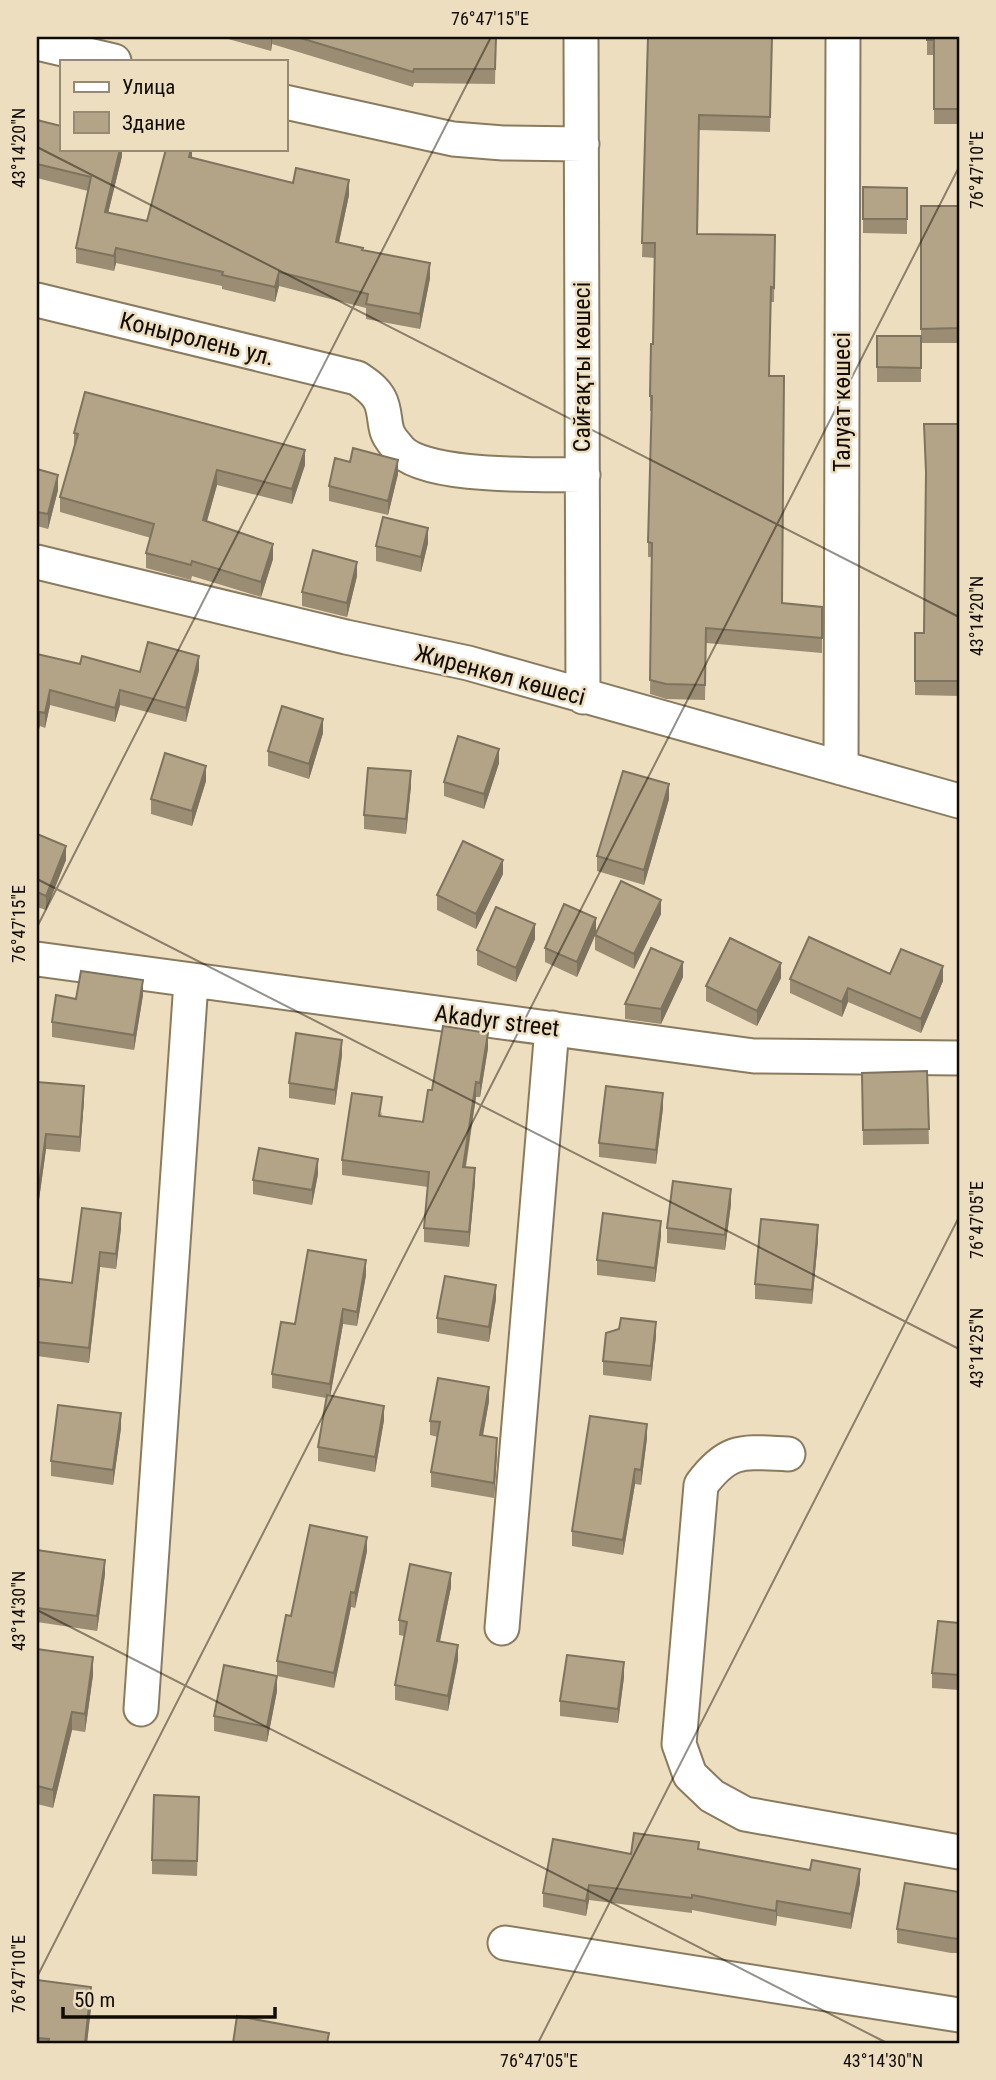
<svg xmlns="http://www.w3.org/2000/svg" width="996" height="2080" font-family="'Roboto Condensed',sans-serif">
<style>
.lines{fill:none;stroke-linecap:round;stroke-linejoin:round}
.street-casing{stroke:#8a7b5f;stroke-width:37}
.street{stroke:#fff;stroke-width:33}
.wall{fill:#9a8d74}
.shaded-wall{fill:#7d735e}
.building{fill:#b3a487;stroke:#7d735e;stroke-width:2}
.ticks{fill:none;stroke:#110c03;stroke-width:2;stroke-opacity:0.45}
.labels{text-anchor:middle;stroke-width:5;stroke-linejoin:round;paint-order:stroke}
.street-label{font-size:24px;fill:#110c03;stroke:#eedec0}
.neatline{fill:none;stroke:#110c03;stroke-width:2.5}
.ticks-label{font-size:18px;text-anchor:middle;fill:#110c03}
</style>
<rect width="100%" height="100%" fill="#eedec0"/>
<g class="lines">
<g class="street-casing">
<path id="street" d="M581,37L583,697
M37,43L114,61
M285,102L453,139L503,143L582,144
M37,300L357,378C366,384 375,390 380,400C385,410 384,421 387,431C389,438 395,444 399,449C424,479 543,474 583,475
M37,562L346,637L468,663L959,801
M841,768L843,37
M37,959L754,1056L959,1058
M788,1454C744,1452 729,1447 701,1485L679,1744L690,1775L712,1796L745,1814L959,1852
M502,1628L552,1028
M141,1709L191,982
M505,1943L959,2015"/>
</g>
<use href="#street" class="street"/>
</g>
<path class="wall" d="M221,37H496L495,84L414,83L413,87L272,44L271,51Z
M648,37H772L770,132L699,130L698,234L775,235L774,302H771L769,376L782,603L822,607V653L706,643L705,700L666,699L650,694L652,557H648V542L652,411H650V396L653,344L655,258L642,257Z
M927,37H959V124H934V55H927Z
M37,106L38,121L122,149V156L108,213L147,221L192,149V158L293,183L349,195L339,242L363,250L430,278L420,329L366,319V308L279,286L275,302L222,289V286L116,263L114,271L76,263V248L88,191L37,178Z
M863,187L907,188V234L863,233Z
M921,206H959V343H921Z
M877,336H921V382H877Z
M959,424V696L915,695V633H924Z
M74,433L305,465L292,504L217,485L207,521L273,559L261,597L192,576L191,580L146,568V553L151,538L60,512V497L74,447Z
M37,469L58,490L48,529L37,526Z
M398,474L388,515L329,501V486Z
M428,543L421,572L376,561V546Z
M357,576L347,617L302,606V592Z
M37,654L80,664L140,672L199,670L186,722L120,705L115,722L50,705L45,728L40,726Z
M323,733L309,779L268,766V751Z
M499,763L484,809L444,796V782Z
M206,781L192,826L151,814V799Z
M411,786L406,834L364,829V815Z
M669,799L644,885L597,871V856Z
M37,834L66,860L46,910L37,907Z
M503,874L476,929L437,910V895Z
M661,914L634,969L595,950V936L577,977L545,962V948Z
M535,939L516,982L477,965V950Z
M959,946V966L958,965V950Z
M890,974L943,981L921,1033L848,1002L842,1017L790,993V979Z
M683,977L661,1024L625,1019V1004Z
M781,978L757,1026L706,1001V986Z
M143,995L134,1050L52,1037V1022L76,999Z
M488,1048L480,1097H476L466,1167L475,1182L469,1247L424,1242V1228L428,1187L342,1175V1160L382,1112L381,1116L423,1122L432,1090Z
M342,1055L335,1105L289,1098V1083Z
M927,1071L929,1144L863,1145L862,1073Z
M37,1082L84,1100L80,1152L46,1149L37,1214Z
M663,1108L656,1164L599,1157V1143Z
M318,1174L312,1205L253,1194V1180Z
M731,1204L725,1250L667,1243V1228Z
M121,1228L116,1269L100,1267L89,1363L37,1356V1285L72,1283Z
M661,1236L655,1282L597,1275V1260Z
M818,1240L812,1304L755,1299V1284Z
M366,1275L357,1326L343,1324L330,1396L384,1420L375,1472L318,1461V1447L326,1398L272,1388V1374L295,1324Z
M496,1299L489,1342L437,1333V1318Z
M656,1336L651,1381L603,1375V1361Z
M489,1401L483,1436L497,1453L494,1498L431,1487V1472L438,1437L430,1435V1421Z
M121,1428L113,1485L51,1476V1461Z
M647,1438L641,1485L635,1484L623,1555L572,1546V1531Z
M37,1550L105,1574L97,1631L37,1622Z
M367,1551L355,1608L351,1607L334,1688L277,1676V1661L291,1616Z
M451,1587L440,1641L458,1660L448,1711L395,1700V1685L404,1636L399,1635V1620Z
M959,1623V1690L932,1688V1673Z
M37,1649L93,1675L85,1732L72,1730L53,1808L37,1804Z
M624,1677L618,1723L560,1716V1701Z
M277,1691L267,1742L214,1731V1716Z
M199,1811L197,1876L152,1874V1860Z
M699,1850L860,1883L851,1929L777,1916L776,1926L692,1910V1913L589,1900L586,1916L543,1907V1893L631,1854Z
M959,1892V1953H951L897,1943V1929Z
M37,1980L91,2008L87,2043H37Z"/>
<path class="shaded-wall" d="M271,37H272V44L271,51Z
M120,149H122V156L105,226V212Z
M191,149H192V157L189,172V157Z
M349,180V195L336,256V242Z
M116,248V263L114,271V256Z
M430,263V278L420,329V314Z
M279,272V286L275,302V287Z
M305,450V465L292,504V489Z
M398,460V474L388,515V501Z
M217,470V485L203,535V520Z
M58,475V490L48,529V514Z
M428,528V543L421,572V557Z
M273,544V559L261,597V582Z
M357,562V576L347,617V603Z
M199,656V670L186,722V708Z
M50,690V705L45,728V713Z
M120,690V705L115,722V708Z
M40,712V726L37,737V722Z
M323,719V733L309,779V764Z
M499,749V763L484,809V794Z
M206,766V781L192,826V811Z
M411,771V786L406,834V819Z
M669,784V799L644,885V870Z
M66,846V860L46,910V896Z
M503,860V874L476,929V914Z
M661,900V914L634,969V954Z
M596,918V933L577,977V962Z
M535,924V939L516,982V968Z
M683,962V977L661,1024V1009Z
M781,963V978L757,1026V1011Z
M943,966V981L921,1033V1019Z
M143,980V995L134,1050V1035Z
M848,988V1002L842,1017V1002Z
M488,1033V1048L480,1097V1083Z
M342,1040V1055L335,1105V1090Z
M476,1082V1097L463,1181V1167Z
M84,1086V1100L80,1152V1137Z
M663,1093V1108L656,1164V1150Z
M46,1134V1149L37,1214V1200Z
M318,1159V1174L312,1205V1190Z
M475,1168V1182L469,1247V1232Z
M731,1189V1204L725,1250V1235Z
M121,1213V1228L116,1269V1254Z
M661,1221V1236L655,1282V1268Z
M818,1225V1240L812,1304V1290Z
M100,1252V1267L89,1363V1348Z
M366,1260V1275L357,1326V1312Z
M496,1285V1299L489,1342V1327Z
M343,1309V1324L330,1398V1384Z
M656,1322V1336L651,1381V1366Z
M489,1387V1401L480,1450V1435Z
M384,1406V1420L375,1472V1457Z
M121,1413V1428L113,1485V1470Z
M647,1424V1438L641,1485V1470Z
M497,1438V1453L494,1498V1483Z
M635,1469V1484L623,1555V1540Z
M367,1537V1551L355,1608V1593Z
M105,1560V1574L97,1631V1616Z
M451,1573V1587L437,1655V1641Z
M351,1592V1607L334,1688V1673Z
M458,1645V1660L448,1711V1696Z
M93,1657V1675L85,1732V1714Z
M624,1662V1677L618,1723V1709Z
M277,1676V1691L267,1742V1727Z
M72,1712V1730L53,1808V1790Z
M860,1869V1883L851,1929V1914Z
M39,1872V1893L37,1905V1883Z
M589,1885V1900L586,1916V1901Z
M777,1901V1916L776,1926V1911Z
M91,1987V2008L87,2043H85Z"/>
<path class="building" d="M297,37H496L495,69H414L413,72Z
M648,37H772L770,117L699,115L697,234L775,235L774,288L771,287L769,376H784L782,603L822,607V638L706,628L705,685L666,684L650,680L652,543L648,542L652,396H650L651,344H653L655,243H642Z
M927,37H959V109H934V40H927Z
M37,120L61,126V149H120L105,212L147,221L166,149H191L189,157L293,183L296,168L349,180L336,242L363,248L362,250L430,263L420,314L366,304L368,294L279,272L275,287L222,275L223,272L116,248L114,256L76,248L91,177L37,164Z
M863,187L907,188V219H863Z
M921,206H959V328L921,329Z
M877,336H921V368L877,367Z
M85,392L305,450L292,489L217,470L203,520L273,544L261,582L192,561L191,565L146,553L154,524L60,497L78,434L74,433Z
M924,424H959V681H915V633H924L926,472Z
M353,448L398,460L388,501L329,486L335,458L350,462Z
M37,469L58,475L48,514L37,512Z
M383,517L428,528L421,557L376,546Z
M313,550L357,562L347,603L302,592Z
M148,642L199,656L186,708L120,690L115,708L50,690L45,713L40,712L37,722V654L80,664L82,656L140,672Z
M282,706L323,719L309,764L268,751Z
M458,736L499,749L484,794L444,782Z
M165,753L206,766L192,811L151,799Z
M368,768L411,771L406,819L364,815Z
M623,771L669,784L644,870L597,856Z
M37,834L66,846L46,896L37,892Z
M463,841L503,860L476,914L437,895Z
M621,881L661,900L634,954L595,935Z
M564,904L596,918L577,962L545,948Z
M496,907L535,924L516,968L477,950Z
M809,937L890,974L901,949L943,966L921,1019L848,988L842,1002L790,979Z
M730,938L781,963L757,1011L706,986Z
M651,948L683,962L661,1009L625,1004Z
M81,971L143,980L134,1035L52,1022L56,995L76,999Z
M443,1026L488,1033L480,1083L476,1082L463,1167L475,1168L469,1232L424,1228L429,1172L342,1160L352,1093L382,1097L379,1116L423,1122L428,1090H432Z
M296,1033L342,1040L335,1090L289,1083Z
M927,1071L929,1129L863,1130L862,1073Z
M37,1082L84,1086L80,1137L46,1134L37,1200Z
M606,1086L663,1093L656,1150L599,1143Z
M259,1148L318,1159L312,1190L253,1180Z
M673,1181L731,1189L725,1235L667,1228Z
M82,1208L121,1213L116,1254L100,1252L89,1348L37,1342V1285L39,1286V1279L72,1283Z
M603,1213L661,1221L655,1268L597,1260Z
M761,1219L818,1225L812,1290L755,1284Z
M308,1250L366,1260L357,1312L343,1309L330,1384L272,1374L281,1322L295,1324Z
M445,1276L496,1285L489,1327L437,1318Z
M621,1318L656,1322L651,1366L603,1361L606,1333L619,1329Z
M438,1378L489,1387L480,1435L497,1438L494,1483L431,1472L440,1422L430,1421Z
M327,1395L384,1406L375,1457L318,1447Z
M58,1405L121,1413L113,1470L51,1461Z
M590,1416L647,1424L641,1470L635,1469L623,1540L572,1531Z
M310,1525L367,1537L355,1593L351,1592L334,1673L277,1661L286,1615L291,1616Z
M37,1550L105,1560L97,1616L37,1608Z
M410,1564L451,1573L437,1641L458,1645L448,1696L395,1685L407,1622L399,1620Z
M938,1621L959,1623V1675L932,1673Z
M37,1649L93,1657L85,1714L72,1712L53,1790L37,1786Z
M567,1655L624,1662L618,1709L560,1701Z
M224,1665L277,1676L267,1727L214,1716Z
M154,1795L199,1797L197,1861L152,1860Z
M634,1833L699,1842L698,1849L810,1870L812,1860L860,1869L851,1914L777,1901L776,1911L692,1895V1898L589,1885L586,1901L543,1893L553,1839L631,1854Z
M905,1883L959,1892V1939L951,1938L897,1929Z
M37,1980L91,1987L85,2043H48L49,2039L37,2038Z
M237,2016L329,2033L327,2043H233Z"/>
<path class="ticks" d="M37,147L959,617M37,879L959,1349M37,927L491,37M37,1610L887,2043M37,1977L959,167M538,2043L959,1217"/>
<g class="labels">
<g class="street-label">
<text transform="translate(197 339) rotate(14)" y="8">Коныролень ул.</text>
<text transform="translate(582 367) rotate(-90)" y="8">Сайғақты көшесі</text>
<text transform="translate(842 402) rotate(-90)" y="8">Талуат көшесі</text>
<text transform="translate(500 675) rotate(15)" y="8">Жиренкөл көшесі</text>
<text transform="translate(497 1021) rotate(7)" y="8">Akadyr street</text>
</g>
</g>
<rect width="996" height="2080" fill="none" stroke="#eedec0" stroke-width="77"/>
<rect x="60" y="60" width="228" height="91" fill="#eedec0" stroke="#968a74" stroke-width="2"/>
<rect x="74" y="82" width="35" height="10" fill="#ffffff" stroke="#968a74" stroke-width="2"/>
<text x="122" y="94" font-size="21" fill="#110c03">Улица</text>
<rect x="74" y="112" width="35" height="21" fill="#b3a487" stroke="#968a74" stroke-width="2"/>
<text x="122" y="130" font-size="21" fill="#110c03">Здание</text>
<path d="M63 2007v10h212v-10" fill="none" stroke="#110c03" stroke-width="3.5"/>
<text x="74" y="2007" font-size="21" fill="#110c03" stroke="#eedec0" stroke-width="5" paint-order="stroke">50 m</text>
<rect x="38" y="38" width="920" height="2004" class="neatline"/>
<g class="ticks-label">
<text x="490" y="25">76°47'15"E</text>
<text transform="translate(19 148) rotate(-90)" y="6">43°14'20"N</text>
<text transform="translate(977 170) rotate(-90)" y="6">76°47'10"E</text>
<text transform="translate(977 616) rotate(-90)" y="6">43°14'20"N</text>
<text transform="translate(19 924) rotate(-90)" y="6">76°47'15"E</text>
<text transform="translate(977 1220) rotate(-90)" y="6">76°47'05"E</text>
<text transform="translate(977 1348) rotate(-90)" y="6">43°14'25"N</text>
<text transform="translate(19 1611) rotate(-90)" y="6">43°14'30"N</text>
<text transform="translate(19 1974) rotate(-90)" y="6">76°47'10"E</text>
<text x="539" y="2067">76°47'05"E</text>
<text x="883" y="2067">43°14'30"N</text>
</g>
</svg>
